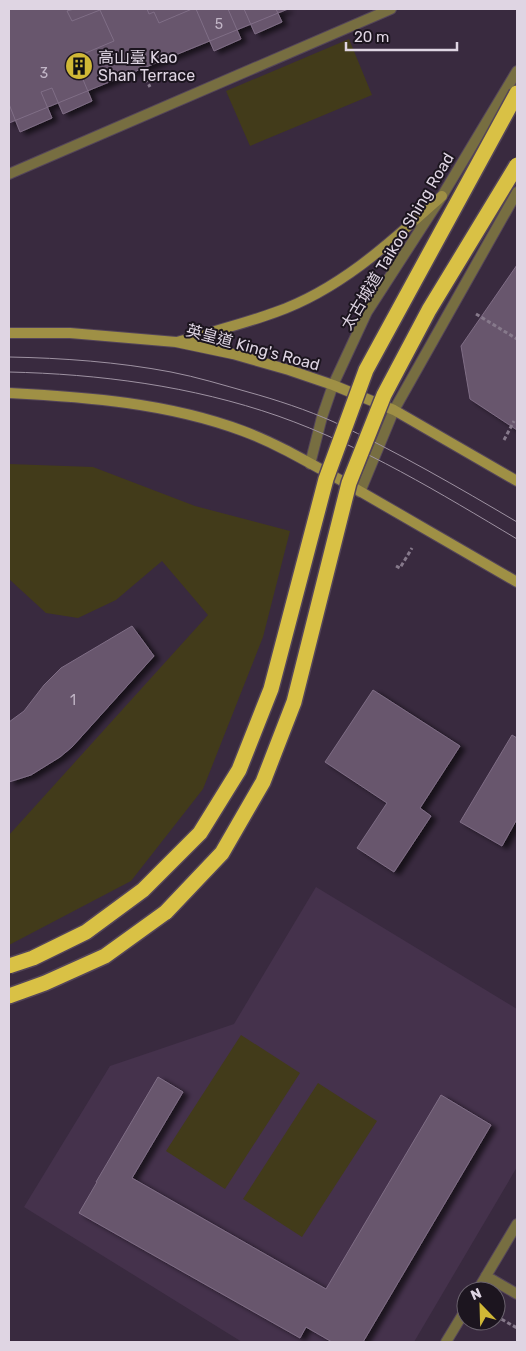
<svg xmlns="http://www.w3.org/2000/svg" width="526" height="1351" font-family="Rubik,'Noto Sans TC',sans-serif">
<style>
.built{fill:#45324c}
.green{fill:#423b1a}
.building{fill:#67566d;stroke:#806e86;filter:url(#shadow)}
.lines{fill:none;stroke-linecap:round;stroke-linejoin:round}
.service-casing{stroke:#544559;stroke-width:12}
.pedestrian-casing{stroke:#544559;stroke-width:12}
.tertiary-casing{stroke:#544559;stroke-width:12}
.secondary-casing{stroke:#544559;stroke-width:12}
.motorway-casing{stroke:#544559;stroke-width:18}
.path{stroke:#86798b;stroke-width:3;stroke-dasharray:4 2.5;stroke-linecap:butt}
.service{stroke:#776e41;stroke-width:10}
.pedestrian{stroke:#776e41;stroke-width:10}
.tertiary{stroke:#776e41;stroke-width:10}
.secondary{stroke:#9f9045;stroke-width:10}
.motorway{stroke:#d9c145;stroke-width:15}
.tram{stroke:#9e92a2;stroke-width:1}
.motorway-bridge-casing{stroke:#544559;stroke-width:18;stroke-linecap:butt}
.motorway-bridge{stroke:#d9c145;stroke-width:15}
.labels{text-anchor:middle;stroke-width:4;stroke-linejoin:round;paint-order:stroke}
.number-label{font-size:14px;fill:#c1b5c6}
.poi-label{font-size:16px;fill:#dfd5e3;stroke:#1c151f;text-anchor:start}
.street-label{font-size:16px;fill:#dfd5e3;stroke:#1c151f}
</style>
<defs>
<filter id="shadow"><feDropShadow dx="5.5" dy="3" stdDeviation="2.5" flood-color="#0009"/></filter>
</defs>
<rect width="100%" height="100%" fill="#392a3f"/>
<path class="built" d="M316,887L517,1009V1167L414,1342H242L24,1207L110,1066L234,1024Z"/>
<path class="green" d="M349,39L372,95L250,146L226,91Z
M9,464L93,467L195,506L290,531L263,637L203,789L131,881L9,945V835L208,615L162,561L116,600L78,618L46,613L9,579Z
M241,1035L300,1073L225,1189L166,1151Z
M318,1083L377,1121L302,1237L243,1199Z"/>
<path class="building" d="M9,9H288L9,123Z
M9,9H74L67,11L72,21L100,10L114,41L74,58L92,101L63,114L52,88L41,92L52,118L20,132L9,104Z
M147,9H192L159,23L154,12L149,14Z
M196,9H228L241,39L214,51Z
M244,9H276L282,22L255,34Z
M517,265V430L470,399L461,346Z
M132,626L154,656L72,747L60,757L31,775L9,782V722L24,711L44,685L61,668Z
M373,690L460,746L420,808L431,816L394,872L357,848L387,803L325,762Z
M512,735L517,738V819L502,846L460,822Z
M158,1077L183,1092L132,1178L326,1289L441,1095L491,1125L363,1342H332L306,1327L300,1338L79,1213L97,1182H96Z"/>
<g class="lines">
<g class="service-casing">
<path id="service" d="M477,1291L486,1276
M446,1342L466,1309"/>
</g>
<g class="pedestrian-casing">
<path id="pedestrian" d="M9,174L391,9"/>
</g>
<g class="tertiary-casing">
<path id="tertiary" d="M310,464L322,417L333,385L367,312L442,196L517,71
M360,492L394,410L517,192
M517,1224L486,1276L517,1294"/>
</g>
<g class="secondary-casing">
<path id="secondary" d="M9,333H70L176,342L233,354L289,370L333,385L394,410L517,481
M177,342C210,332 244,324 276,312C341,289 392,241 442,196
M9,393C87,397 168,403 243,431C278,444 311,464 344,482C402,515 459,549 517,582"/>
</g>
<g class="motorway-casing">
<path id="motorway" d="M9,996L45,983L105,956L166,912"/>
</g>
<path class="path" d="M137,61L150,87
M476,314L517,339
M504,440L514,421
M396,566L400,568L412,548
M496,1316L517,1328"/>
<use href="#service" class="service"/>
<use href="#pedestrian" class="pedestrian"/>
<use href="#tertiary" class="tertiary"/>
<use href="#secondary" class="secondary"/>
<use href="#motorway" class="motorway"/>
<path class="tram" d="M9,357C63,358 118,362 171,372C197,377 223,385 248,392C277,400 307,410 334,422C397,452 458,487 517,522
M9,372C99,374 192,386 278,416C363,446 440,493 517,539"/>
<g class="motorway-bridge-casing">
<path id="motorway-bridge" d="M166,912L222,853L263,782L294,702L349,483L384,395L429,310L517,165
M9,966L33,958L86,932L143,890L200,833L239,770L271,689L326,479L366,370L517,93"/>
</g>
<use href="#motorway-bridge" class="motorway-bridge"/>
</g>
<defs>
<g id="building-disc" transform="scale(1.4375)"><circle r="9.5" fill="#d0b836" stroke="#1c151f"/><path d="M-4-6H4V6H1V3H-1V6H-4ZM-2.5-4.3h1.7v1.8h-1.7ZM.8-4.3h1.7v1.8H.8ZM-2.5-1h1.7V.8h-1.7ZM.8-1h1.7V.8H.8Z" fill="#111"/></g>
</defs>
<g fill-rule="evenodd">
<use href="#building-disc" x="79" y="66"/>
</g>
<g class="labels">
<g class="number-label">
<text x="219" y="29">5</text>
<text x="44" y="78">3</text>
<text x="73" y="705">1</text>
</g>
<g class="poi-label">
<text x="98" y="63">高山臺 Kao<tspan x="98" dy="18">Shan Terrace</tspan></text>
</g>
<g class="street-label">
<text transform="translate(397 241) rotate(-59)" y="6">太古城道 Taikoo Shing Road</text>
<text transform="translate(253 347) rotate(15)" y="6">英皇道 King's Road</text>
</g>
</g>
<rect width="526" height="1351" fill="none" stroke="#dfd5e3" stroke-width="20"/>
<g transform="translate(481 1306) rotate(337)"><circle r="24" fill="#1c151f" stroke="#6a626d"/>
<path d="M0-4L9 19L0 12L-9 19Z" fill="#d0b836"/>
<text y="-8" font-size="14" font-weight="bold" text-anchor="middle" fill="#dfd5e3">N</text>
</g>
<path d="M346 42v8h111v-8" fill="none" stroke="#dfd5e3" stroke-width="2.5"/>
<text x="354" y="42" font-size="15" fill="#dfd5e3" stroke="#1c151f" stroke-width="4" paint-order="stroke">20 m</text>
</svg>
